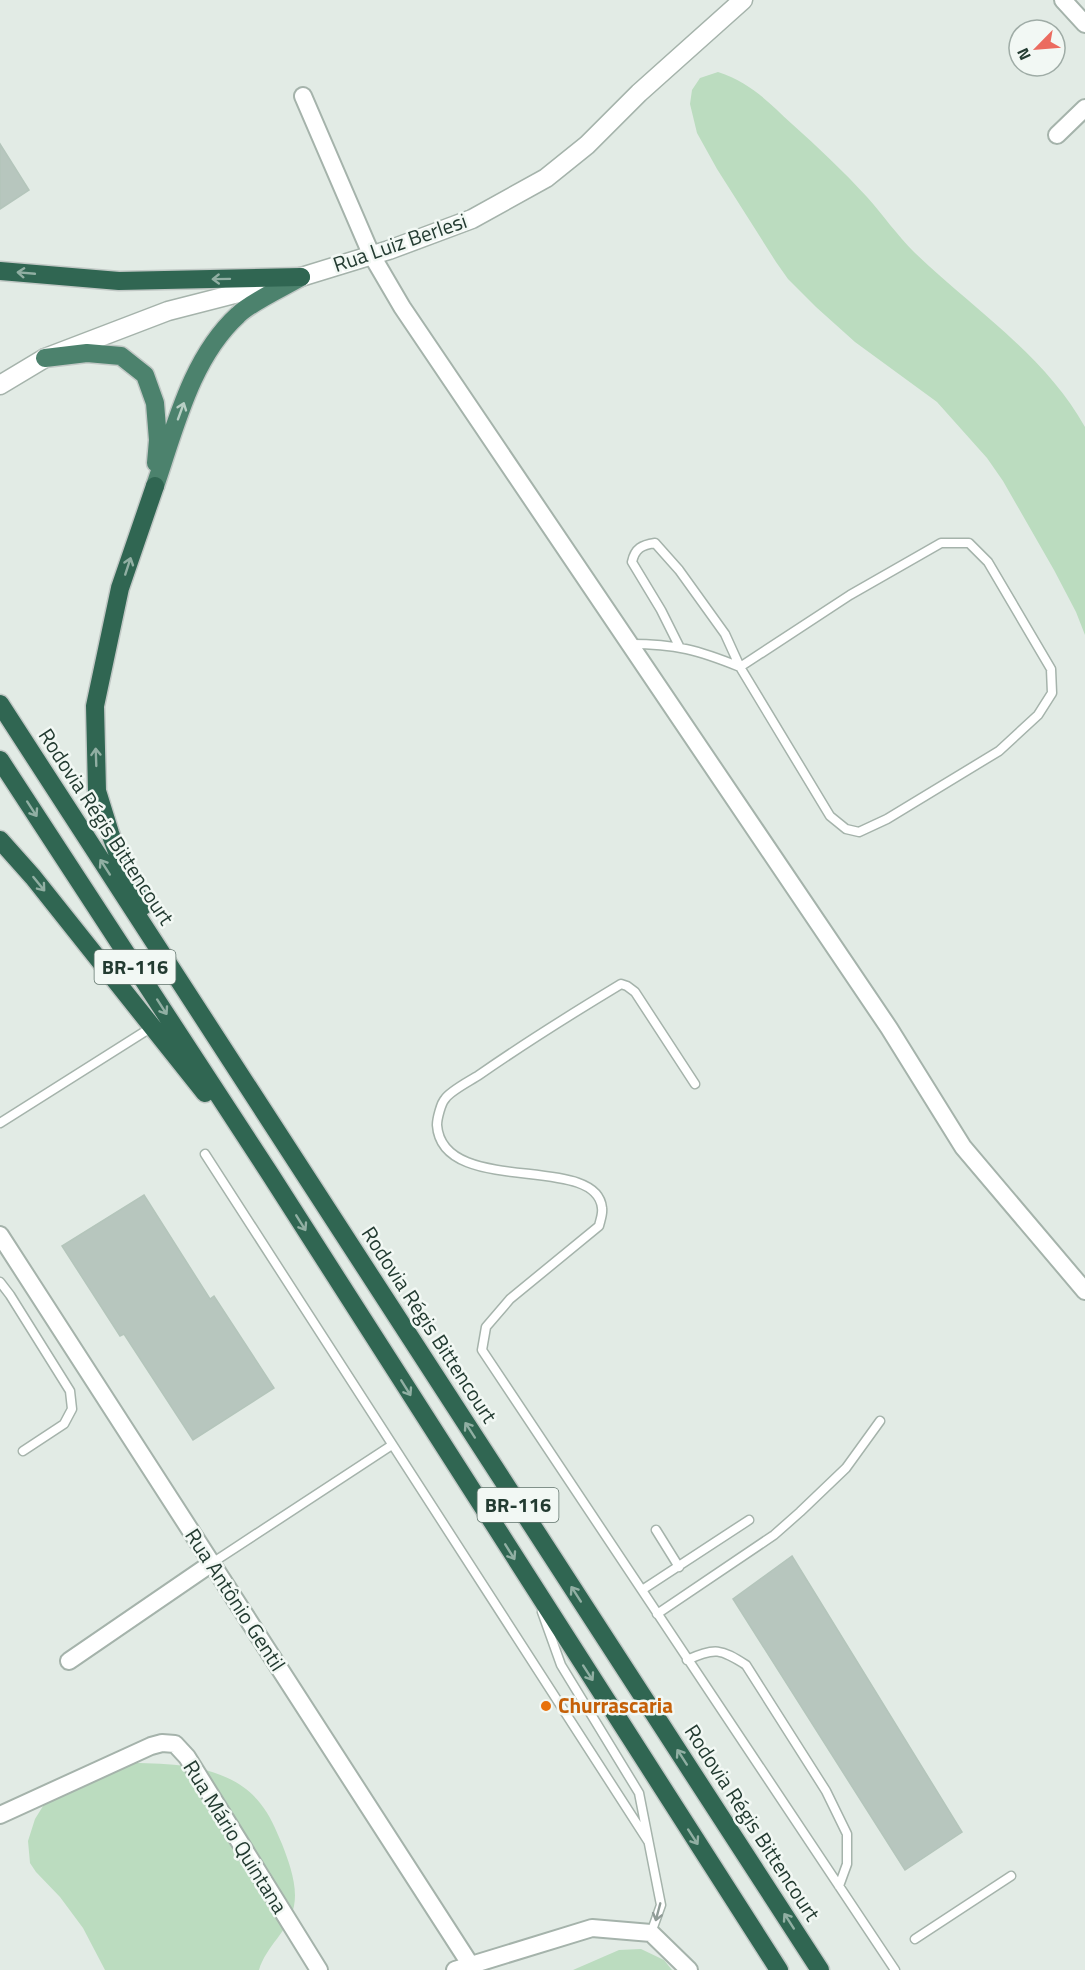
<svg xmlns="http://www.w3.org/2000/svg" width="1085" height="1970" font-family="'Titillium Web',sans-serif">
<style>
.green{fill:#bbdcbf}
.building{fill:#b7c6be;stroke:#b4c5bb;stroke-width:1.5}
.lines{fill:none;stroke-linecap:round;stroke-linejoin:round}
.service-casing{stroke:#a5b3ab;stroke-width:11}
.minor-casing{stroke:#a5b3ab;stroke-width:20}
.tertiary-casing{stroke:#a5b3ab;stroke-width:21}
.trunk-casing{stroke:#c1c8c5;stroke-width:21}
.motorway-casing{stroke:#c1c8c5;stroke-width:21}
.service{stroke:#fff;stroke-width:8}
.minor{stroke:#fff;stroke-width:16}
.tertiary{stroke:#fff;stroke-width:18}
.trunk{stroke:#4c826d;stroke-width:18}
.motorway{stroke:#306652;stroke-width:18}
.oneway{stroke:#91afa3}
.oneway2{stroke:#b8cfc5}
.oneway3{stroke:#919d98}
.food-dot{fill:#e8710a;stroke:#f2f8f4;stroke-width:2}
.labels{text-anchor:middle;stroke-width:5;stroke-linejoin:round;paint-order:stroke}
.shield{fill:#f2f8f4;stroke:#61746c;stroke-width:1.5}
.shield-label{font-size:20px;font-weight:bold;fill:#233b31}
.street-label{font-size:21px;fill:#233b31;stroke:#f2f8f4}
.food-label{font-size:21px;font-weight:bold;fill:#c56008;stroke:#f2f8f4;text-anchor:start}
</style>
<rect width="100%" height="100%" fill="#e2ebe5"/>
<path class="green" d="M718,72C751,83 767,101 792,124C818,147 843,171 867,197C883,215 897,235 914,252C972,308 1045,355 1085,427V635L1076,612L1054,570L1003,481L987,458L937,402L855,342L816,307L788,279L776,262L717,169L697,133L690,104L692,90L700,78Z
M114,1763C162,1763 227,1761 260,1803C270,1815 276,1830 282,1844C289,1862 298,1886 294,1906C289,1931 266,1946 259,1970H105L83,1928L60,1897L36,1872L30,1863L28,1841L35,1819L48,1798Z
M641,1949L664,1960L672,1970H573L619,1950Z"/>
<path class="building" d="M0,144L29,190L0,209Z
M144,1195L210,1299L214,1296L274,1388L193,1440L124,1334L120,1336L62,1246Z
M792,1556L962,1832L905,1870L733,1599Z"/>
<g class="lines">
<g class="service-casing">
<path id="service" d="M630,644C676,644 698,650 740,667
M679,646L661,610L632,562C635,548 642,545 655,543L679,570L725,634L740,667L830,816L846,829L859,832L887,819L999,751L1038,715L1052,693L1051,669L988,562L969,543H941L850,595L740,667
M695,1084L635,992L627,986L621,984C573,1013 525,1043 479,1075C470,1081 450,1091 445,1099C441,1103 437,1119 437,1125C442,1198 597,1152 602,1208C603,1214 600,1221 599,1226L510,1299L486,1327L482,1350L895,1970
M0,1123L152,1027
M205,1154L648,1841
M0,1282L10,1295L70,1391L72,1409L64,1424L23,1451
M656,1530L679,1567
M212,1563L392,1445
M642,1590L749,1520
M542,1612L561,1665L639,1793L661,1905L651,1933
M657,1614L774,1535L800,1512L846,1468L880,1421
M687,1660C715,1647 721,1649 746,1665L826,1791L847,1834V1864L839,1886
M915,1939L1011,1876"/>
</g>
<g class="minor-casing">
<path id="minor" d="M1063,0L1085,24
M303,96L371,254L402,307L889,1028L963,1147L1085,1291
M1057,135L1085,108
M0,1235L470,1964
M69,1661L212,1563
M0,1815L151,1746L162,1743L175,1744L187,1757L319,1970
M455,1970L592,1928L651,1933L689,1970"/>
</g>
<g class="tertiary-casing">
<path id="tertiary" d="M0,385L45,358L168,311L301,277L389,250L472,219L546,178L587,145L639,93L743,0"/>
</g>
<g class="trunk-casing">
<path id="trunk" d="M45,358L87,353L121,356L145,375L155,403L158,440L156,463
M155,486C175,428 191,358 238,315C251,302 284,287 301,277"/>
</g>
<g class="motorway-casing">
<path id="motorway" d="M0,271L119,281L301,277
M0,704L820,1970
M0,760L270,1174L779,1970
M0,840L33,877L205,1093
M143,906L124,871L110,833L97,791L95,706L120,588L155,486"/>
</g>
<use href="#service" class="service"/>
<use href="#minor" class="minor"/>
<use href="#tertiary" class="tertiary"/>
<use href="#trunk" class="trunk"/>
<use href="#motorway" class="motorway"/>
</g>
<defs><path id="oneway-shaft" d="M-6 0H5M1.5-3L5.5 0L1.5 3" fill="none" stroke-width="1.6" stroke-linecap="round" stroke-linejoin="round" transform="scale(1.5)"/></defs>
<g class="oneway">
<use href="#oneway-shaft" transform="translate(26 273) rotate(-175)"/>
<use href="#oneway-shaft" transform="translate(221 279) rotate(179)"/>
<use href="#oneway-shaft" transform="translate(128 566) rotate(-72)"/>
<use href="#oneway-shaft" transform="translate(96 757) rotate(-92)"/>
<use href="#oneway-shaft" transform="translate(32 809) rotate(57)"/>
<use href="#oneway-shaft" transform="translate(105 867) rotate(-123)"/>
<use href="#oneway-shaft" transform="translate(39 884) rotate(51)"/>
<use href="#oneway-shaft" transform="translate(162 1007) rotate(57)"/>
<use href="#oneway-shaft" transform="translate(301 1223) rotate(58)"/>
<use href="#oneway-shaft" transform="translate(406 1388) rotate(58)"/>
<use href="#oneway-shaft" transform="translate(470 1430) rotate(-123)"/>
<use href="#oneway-shaft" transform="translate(510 1552) rotate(58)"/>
<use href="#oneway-shaft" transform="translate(576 1594) rotate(-123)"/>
<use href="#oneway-shaft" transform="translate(588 1673) rotate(57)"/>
<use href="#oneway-shaft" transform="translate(682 1757) rotate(-123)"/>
<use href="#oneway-shaft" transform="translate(693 1837) rotate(57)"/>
<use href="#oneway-shaft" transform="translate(789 1921) rotate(-123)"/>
</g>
<use class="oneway2" href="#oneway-shaft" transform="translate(181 411) rotate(-70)"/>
<use class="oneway3" href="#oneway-shaft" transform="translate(658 1912) rotate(105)"/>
<circle class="food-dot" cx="546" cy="1706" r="6"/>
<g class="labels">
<g class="shield">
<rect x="94.5" y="950" width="81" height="34" rx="4.5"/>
<rect x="477.5" y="1488" width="81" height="34" rx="4.5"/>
</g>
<g class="shield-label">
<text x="135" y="974">BR-116</text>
<text x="518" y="1512">BR-116</text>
</g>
<g class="street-label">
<text transform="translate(400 243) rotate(-19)" y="7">Rua Luiz Berlesi</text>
<text transform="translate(106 827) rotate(57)" y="7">Rodovia Régis Bittencourt</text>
<text transform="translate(429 1325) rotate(57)" y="7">Rodovia Régis Bittencourt</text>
<text transform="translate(235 1600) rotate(57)" y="7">Rua Antônio Gentil</text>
<text transform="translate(752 1823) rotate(57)" y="7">Rodovia Régis Bittencourt</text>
<text transform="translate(235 1837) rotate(58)" y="7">Rua Mário Quintana</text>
</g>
<g class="food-label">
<text x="558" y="1713">Churrascaria</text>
</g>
</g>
<g transform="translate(1037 48) rotate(245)"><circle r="28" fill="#f2f8f4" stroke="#9faca6" stroke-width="1.5"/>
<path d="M0-4.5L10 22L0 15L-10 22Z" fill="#eb6b5f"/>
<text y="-9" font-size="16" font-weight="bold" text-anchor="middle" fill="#233b31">N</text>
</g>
</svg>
